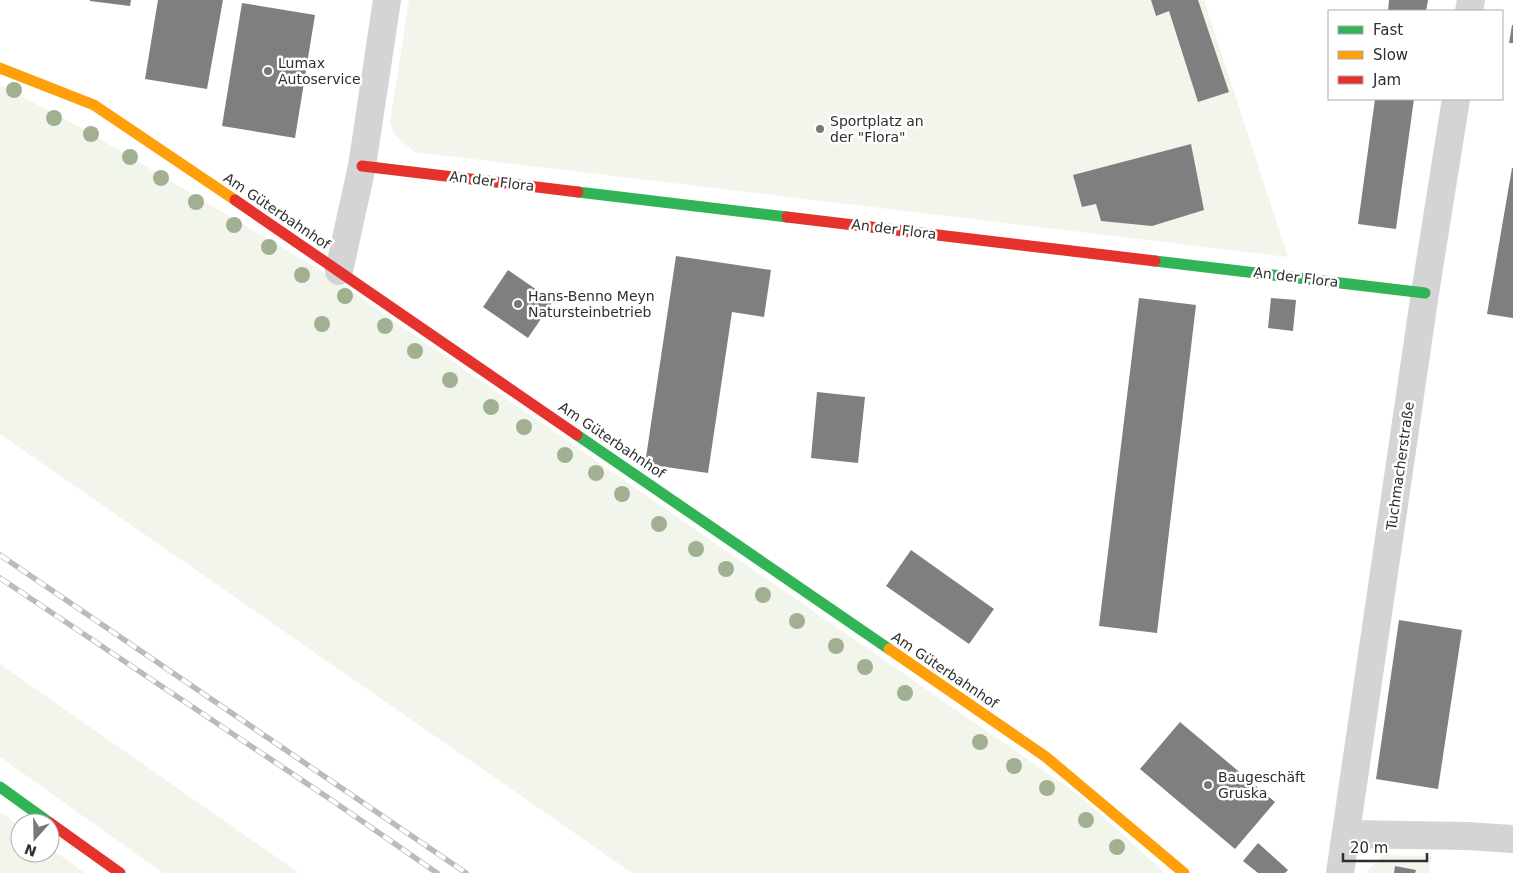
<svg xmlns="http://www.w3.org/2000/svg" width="1513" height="873" font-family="'DejaVu Sans',sans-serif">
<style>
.green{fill:#f2f5eb}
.building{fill:#7f7f7f}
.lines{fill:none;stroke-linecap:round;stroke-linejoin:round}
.street{stroke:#d4d4d4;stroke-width:28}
.fast{stroke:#30b455;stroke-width:11}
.slow{stroke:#ff9f0a;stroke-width:11}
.jam{stroke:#e5322d;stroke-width:11}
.rail-casing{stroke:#bbb;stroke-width:5.5}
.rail{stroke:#fff;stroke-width:4;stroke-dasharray:11;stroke-linecap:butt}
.tree{fill:#a2b092}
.poi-dot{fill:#787878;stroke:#fff;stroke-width:2}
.labels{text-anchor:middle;stroke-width:5;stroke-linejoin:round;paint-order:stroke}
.poi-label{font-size:14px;fill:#2f2f2f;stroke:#fff;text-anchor:start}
.street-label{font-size:14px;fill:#2f2f2f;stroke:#fff}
</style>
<rect width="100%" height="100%" fill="#fff"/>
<path class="green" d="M409,0H1204L1288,257L414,152L395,135L390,123Z
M0,85L83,129L325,273L1079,795L1165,873H632L0,434Z
M0,664L299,873H163L0,757Z
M0,812L20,826V853H50V848L85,873H0Z
M1383,855L1432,856L1429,873H1365Z"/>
<path class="building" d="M90,0H131L130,6L90,1Z
M158,0H223L207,89L145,79Z
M1151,0H1198L1229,92L1198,102L1169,11L1156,16Z
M1389,0H1428L1426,11H1388Z
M242,3L315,15L295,138L222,126Z
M1512,25H1513V43H1509Z
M1375,99H1414L1396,229L1358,224Z
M1191,144L1204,210L1152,226L1101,221L1096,204L1082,207L1073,175Z
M1512,168H1513V318L1487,314Z
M676,256L771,270L764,317L732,312L708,473L645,464Z
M508,270L553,301L528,338L483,307Z
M1139,298L1196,305L1157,633L1099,626Z
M1271,298L1296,300L1293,331L1268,328Z
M817,392L865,397L858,463L811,458Z
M911,550L994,609L969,644L886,586Z
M1399,620L1462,630L1438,789L1376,779Z
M1180,722L1275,802L1235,849L1140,769Z
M1258,843L1288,870L1285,873H1258L1243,861Z
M1395,866L1416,870L1415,873H1394Z"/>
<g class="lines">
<path class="street" d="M1469,11L1471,0
M339,271L362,166L387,0
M1347,834L1467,836L1513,839
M1340,873L1425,293L1456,99"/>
<path class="fast" d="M578,192L787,217
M1155,261L1425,293
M577,435L889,649
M0,787L50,823"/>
<path class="slow" d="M0,68L94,105L235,200
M889,649L1046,757L1184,873"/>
<path class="jam" d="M362,166L578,192
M235,200L577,435
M787,217L1155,261
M50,823L120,873"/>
<g class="rail-casing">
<path id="rail" d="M0,555L466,873
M0,578L330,799L437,873"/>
</g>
<use href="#rail" class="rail"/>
</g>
<g class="tree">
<circle cx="14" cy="90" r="8"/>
<circle cx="54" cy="118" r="8"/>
<circle cx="91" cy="134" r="8"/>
<circle cx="130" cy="157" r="8"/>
<circle cx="161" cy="178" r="8"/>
<circle cx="196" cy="202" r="8"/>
<circle cx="234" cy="225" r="8"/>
<circle cx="269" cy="247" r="8"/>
<circle cx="302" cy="275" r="8"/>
<circle cx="345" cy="296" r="8"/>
<circle cx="322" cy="324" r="8"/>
<circle cx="385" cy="326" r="8"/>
<circle cx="415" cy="351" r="8"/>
<circle cx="450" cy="380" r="8"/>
<circle cx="491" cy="407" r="8"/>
<circle cx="524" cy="427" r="8"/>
<circle cx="565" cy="455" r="8"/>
<circle cx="596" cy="473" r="8"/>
<circle cx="622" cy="494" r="8"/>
<circle cx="659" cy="524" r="8"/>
<circle cx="696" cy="549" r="8"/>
<circle cx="726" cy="569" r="8"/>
<circle cx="763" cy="595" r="8"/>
<circle cx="797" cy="621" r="8"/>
<circle cx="836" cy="646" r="8"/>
<circle cx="865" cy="667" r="8"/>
<circle cx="905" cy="693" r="8"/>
<circle cx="980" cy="742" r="8"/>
<circle cx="1014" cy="766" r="8"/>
<circle cx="1047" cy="788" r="8"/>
<circle cx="1086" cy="820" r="8"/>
<circle cx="1117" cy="847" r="8"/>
</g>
<g class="poi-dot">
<circle cx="268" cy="71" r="5"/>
<circle cx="820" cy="129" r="5"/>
<circle cx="518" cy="304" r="5"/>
<circle cx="1208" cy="785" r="5"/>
</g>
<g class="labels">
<g class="poi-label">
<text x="278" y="68">Lumax<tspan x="278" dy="16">Autoservice</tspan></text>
<text x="830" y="126">Sportplatz an<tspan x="830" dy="16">der "Flora"</tspan></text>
<text x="528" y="301">Hans-Benno Meyn<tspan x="528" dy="16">Natursteinbetrieb</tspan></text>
<text x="1218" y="782">Baugeschäft<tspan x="1218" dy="16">Gruska</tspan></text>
</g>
<g class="street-label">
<text transform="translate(492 181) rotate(7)" y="5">An der Flora</text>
<text transform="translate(277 211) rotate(34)" y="5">Am Güterbahnhof</text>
<text transform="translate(894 229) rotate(7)" y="5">An der Flora</text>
<text transform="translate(1296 277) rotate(7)" y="5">An der Flora</text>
<text transform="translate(612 440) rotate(34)" y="5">Am Güterbahnhof</text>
<text transform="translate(1400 466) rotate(-82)" y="5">Tuchmacherstraße</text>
<text transform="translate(945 670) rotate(34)" y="5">Am Güterbahnhof</text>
</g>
</g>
<rect x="1328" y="10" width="175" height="90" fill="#ffffff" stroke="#acacac"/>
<rect x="1338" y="26" width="25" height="8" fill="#30b455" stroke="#acacac"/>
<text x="1373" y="35" font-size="15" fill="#2f2f2f">Fast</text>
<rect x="1338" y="51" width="25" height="8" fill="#ff9f0a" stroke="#acacac"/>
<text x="1373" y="60" font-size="15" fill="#2f2f2f">Slow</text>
<rect x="1338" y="76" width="25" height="8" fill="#e5322d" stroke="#acacac"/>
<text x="1373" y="85" font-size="15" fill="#2f2f2f">Jam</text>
<g transform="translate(35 838) rotate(200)"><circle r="24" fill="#ffffff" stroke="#acacac"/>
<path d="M0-4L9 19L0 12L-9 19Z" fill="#787878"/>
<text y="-8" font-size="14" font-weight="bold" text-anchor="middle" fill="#2f2f2f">N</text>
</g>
<path d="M1343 853v8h84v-8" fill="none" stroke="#2f2f2f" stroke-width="2.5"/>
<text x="1350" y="853" font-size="15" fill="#2f2f2f" stroke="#ffffff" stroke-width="4" paint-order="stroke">20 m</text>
</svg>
